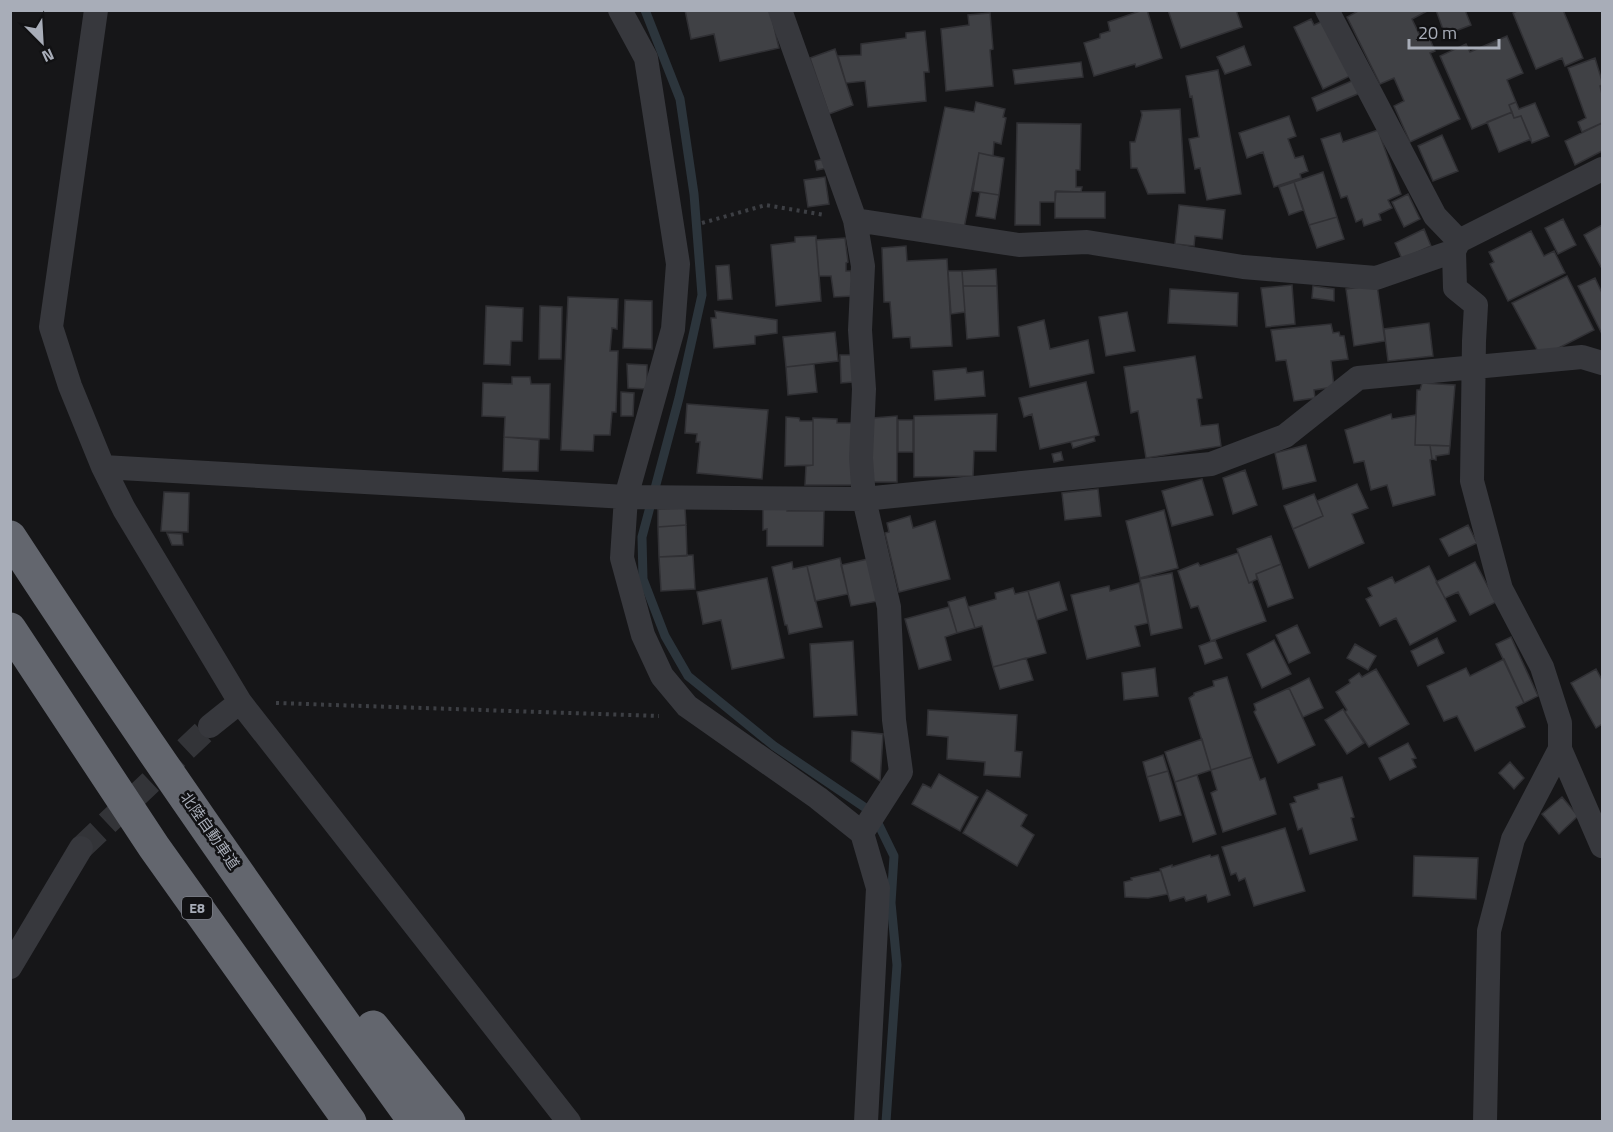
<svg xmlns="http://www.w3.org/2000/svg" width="1613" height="1132" font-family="'Titillium Web','Noto Sans JP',sans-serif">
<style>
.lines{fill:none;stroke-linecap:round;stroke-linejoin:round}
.stream{stroke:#2c353c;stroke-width:9}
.building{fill:#404145;stroke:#303034;stroke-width:1.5}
.minor-tunnel{stroke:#333438;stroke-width:24;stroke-dasharray:24 12;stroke-linecap:butt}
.path{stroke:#3d3f44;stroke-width:4;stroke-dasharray:3 4.5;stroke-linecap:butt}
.minor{stroke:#37383d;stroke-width:24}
.motorway{stroke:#63666e;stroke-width:33}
.labels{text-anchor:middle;stroke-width:5;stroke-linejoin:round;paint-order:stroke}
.shield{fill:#111113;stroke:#7b7e86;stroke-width:1.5}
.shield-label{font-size:14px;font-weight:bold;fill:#a8adb8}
.street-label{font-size:15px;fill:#a8adb8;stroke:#111113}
</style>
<rect width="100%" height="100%" fill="#161618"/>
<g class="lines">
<path class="stream" d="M645,10L680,99L694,194L702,295L679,398L642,537L643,579L665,636L688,676L774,746L873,813L894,856L891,903L897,965L886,1122"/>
</g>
<path class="building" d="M685,10H770L779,48L720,61L714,34L691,39Z
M1143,10H1147L1162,58L1136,67L1135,64L1094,76L1084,43L1100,38V34L1110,31L1108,22Z
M1168,10H1236L1242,27L1181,48Z
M1360,10H1429L1412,19L1422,40L1429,37L1435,51L1430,53L1460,119L1410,142L1394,106L1404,101L1394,78L1380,84L1347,17Z
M1436,10H1465L1471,25L1445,35Z
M1519,10H1563L1583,58L1565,66L1562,58L1536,69L1513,13Z
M990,13L993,49L990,50L993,86L946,91L941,29L969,25L968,15Z
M1311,19L1314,25L1323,21L1350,76L1323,89L1294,27Z
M925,31L929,72H924L926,101L868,107L865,81L846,83L838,56L861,55V44L906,38V33Z
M1507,36L1523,73L1507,80L1516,102L1509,105L1512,112L1472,129L1440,56L1466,44L1470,52Z
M1244,46L1251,65L1225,74L1217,57Z
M835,49L853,105L829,114L810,58Z
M1595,58L1602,81V85L1600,86L1602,94V123L1582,132L1578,122L1586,118L1568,68Z
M1081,62L1083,77L1015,84L1013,70Z
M1218,70L1241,194L1207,200L1200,168L1195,169L1189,139L1199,137L1192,96L1190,97L1186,76Z
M1354,80L1360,93L1317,111L1312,98Z
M976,102L1005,109L1003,117L1006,118L1001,144L994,142L993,156L979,153L964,228L921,220L945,107L974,112Z
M1516,102L1519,109L1535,103L1549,136L1532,143L1521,116L1514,118L1509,105Z
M1180,109L1185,193L1148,194L1137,168H1131L1130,142H1135L1142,115L1141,111Z
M1512,112L1514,118L1521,116L1531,139L1499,152L1487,122Z
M1289,116L1296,136L1288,139L1295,158L1303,156L1308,171L1300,174L1301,178L1274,187L1263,152L1247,158L1239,133Z
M1017,123L1081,124L1080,170H1076V187H1082L1081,192L1056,191L1055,202H1040V225H1015Z
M1602,123V151L1575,165L1565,141Z
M1378,130L1401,194L1388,200L1392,208L1379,214L1381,220L1364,226L1362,219L1356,222L1347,196L1341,198L1321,139L1340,133L1343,142Z
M1442,135L1458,171L1433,181L1418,146Z
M979,153L1004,158L999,195L973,191Z
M824,159L827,168L817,170L815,161Z
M1323,172L1337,217L1309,225L1294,182Z
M825,177L829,204L808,207L804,180Z
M1294,182L1303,210L1289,215L1279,187Z
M980,192L999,195L995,219L976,216Z
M1055,192H1105V218H1055Z
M1408,194L1420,219L1404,227L1392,202Z
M1179,205L1225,210L1222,239L1195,236L1194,246L1175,244Z
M1337,217L1344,239L1317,248L1309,225Z
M1563,219L1576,245L1558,254L1545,228Z
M1602,225V267H1601L1584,235Z
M1424,229L1431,246L1402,259L1395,243Z
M1531,231L1544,256L1554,251L1565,273L1508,301L1490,264L1494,262L1489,252Z
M816,236L821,301L776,306L771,245L795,242V237Z
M845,238L848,262L846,263V271H851L853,296L834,297L831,276H819L816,240Z
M906,246L907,261L947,259L952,346L911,348L910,337L893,338L890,302H884L882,248Z
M729,265L732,299L718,300L716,266Z
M996,269L997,286H963L962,271Z
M948,271H962L965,312L951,314Z
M1567,276L1594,330L1541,357L1512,303Z
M1595,278L1602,293V334L1578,286Z
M1292,285L1295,324L1266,327L1261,288Z
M1377,285L1385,341L1354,346L1346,289Z
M963,286H997L999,336L967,339Z
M1313,286L1334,289V301L1312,298Z
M1170,289L1238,293L1237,326L1168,323Z
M568,297L618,299L617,329L612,328L610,351H618L616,412H612L610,435H594L593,451L561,450Z
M625,300L652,301V349L623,348Z
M486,306L523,308L522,341H511L510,365L484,364Z
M540,306L562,307L561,359H539Z
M715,311L777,320V333L755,336V344L714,348L711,318H716Z
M1127,312L1135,351L1106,356L1099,317Z
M1044,320L1050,349L1088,340L1094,373L1030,387L1018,327Z
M1429,323L1433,356L1388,361L1384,329Z
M1331,324L1333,333L1339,332L1340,336H1344L1348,359L1331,361L1334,387L1314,390L1315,398L1294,401L1286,360L1276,361L1271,330Z
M835,332L838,361L786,367L783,337Z
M840,355H853V382L841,383Z
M1195,356L1202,398L1197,399L1201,426L1218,424L1221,446L1146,458L1138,411L1131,413L1124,367Z
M627,364L647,365V389L628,388Z
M814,364L817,392L788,395L786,367Z
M966,368L967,373L983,371L985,396L935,400L933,371Z
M512,377H530L531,384H550L549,439L504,437L505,417L482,416L483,383L512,384Z
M1086,382L1099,435L1040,449L1032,414L1024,417L1019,398Z
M1422,383L1455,385L1450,446L1415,445L1417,390H1420Z
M621,392L634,393L633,416H621Z
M687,404L768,410L762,479L697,473L700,442H696L697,434L685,433Z
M997,414L996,451H974L973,476L914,477V416Z
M1391,414L1392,419L1416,415L1415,445H1430L1432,459L1430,460L1435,495L1393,506L1387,485L1371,490L1364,461L1354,463L1345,430Z
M897,416V482H870L873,418Z
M786,417L799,418L800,421H813V465L785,466Z
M813,418L837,419V423H855L852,485H805L806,466L813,465Z
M898,420H913V452H898Z
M504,437L539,440L538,471H503Z
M1094,437L1095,441L1073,448L1071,442Z
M1306,445L1316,481L1283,489L1275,453Z
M1430,445L1450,446L1449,454L1436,456V460L1432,459Z
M1061,452L1063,460L1054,462L1052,454Z
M1245,470L1257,505L1233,514L1223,478Z
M1202,479L1213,515L1172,526L1162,491Z
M1357,484L1368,508L1352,514L1364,543L1309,568L1293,529L1323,516L1317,501Z
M1098,489L1101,516L1065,520L1062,493Z
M164,492L189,493L188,532L161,531Z
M1314,494L1323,516L1293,529L1284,506Z
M763,506H787V511H824L823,546H767V529L763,530Z
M685,508L686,525L658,527V509Z
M1164,510L1178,568L1140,578L1126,521Z
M910,516L913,528L935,521L950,579L899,592L885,533L889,532L887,523Z
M686,525L687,556L659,557L658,527Z
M1468,525L1477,543L1449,556L1440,539Z
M167,533L182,534L183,545H172Z
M1271,536L1281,564L1256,574L1257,579L1249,583L1237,549Z
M1238,553L1249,583L1252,582L1266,621L1211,641L1198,606L1191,608L1178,571L1198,563L1200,566Z
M693,555L695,589L661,591L659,557Z
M840,558L848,594L815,601L807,566Z
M868,559L878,601L851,606L841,565Z
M792,562L793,569L807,566L822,627L789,634L787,625H785L772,567Z
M1475,562L1496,602L1470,615L1458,592L1445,598L1436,582Z
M1281,564L1293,598L1268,607L1256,574Z
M1429,566L1456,621L1410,645L1396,618L1380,626L1366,599L1372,596L1368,588L1392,577L1395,583Z
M1172,573L1182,628L1151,635L1140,579Z
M767,578L784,658L732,669L721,620L703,624L697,592Z
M1059,582L1067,610L1037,620L1028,591Z
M1139,583L1148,623L1135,626L1140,646L1087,659L1071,595L1109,586L1110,591Z
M1013,588L1015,594L1028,591L1046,653L993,667L982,626L975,628L968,607L996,599L995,593Z
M965,597L975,628L957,633L948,602Z
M949,607L957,633L945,637L951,660L919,669L905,619Z
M1297,625L1310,653L1289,663L1276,635Z
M1511,637L1538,696L1524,703L1496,644Z
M1437,638L1444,653L1418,666L1411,651Z
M1215,640L1222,658L1205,664L1199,646Z
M1274,640L1291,674L1262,688L1247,654Z
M853,641L857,715L814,717L810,644Z
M1355,644L1376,656L1368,670L1347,658Z
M1026,658L1033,680L1000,689L993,667Z
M1504,659L1524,703L1516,707L1525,727L1475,751L1457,716L1444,721L1427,686L1466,668L1470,676Z
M1155,668L1158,696L1124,700L1122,673Z
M1376,669L1409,724L1369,747L1345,712L1347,710L1336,692L1350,683L1349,680L1359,673L1362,677Z
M1596,669L1602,680V724L1596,728L1571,683Z
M1227,677L1252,757L1211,770L1189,698L1194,695V693L1214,686L1213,681Z
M1309,678L1323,708L1303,717L1289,688Z
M1289,688L1315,745L1278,763L1254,712L1256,710L1254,704Z
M1343,709L1364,743L1347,754L1325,720Z
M928,710L1017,715L1015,751L1022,752L1020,777L984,775L985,762L947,759L948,737L927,735Z
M852,731L883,734L880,781L851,761Z
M1202,739L1211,770L1175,782L1165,752Z
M1408,743L1416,758L1412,759L1416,767L1390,780L1379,758Z
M1163,755L1168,771L1147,777L1143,762Z
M1252,757L1260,780L1265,778L1276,814L1223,832L1211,793L1217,790L1211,770Z
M1510,762L1524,778L1514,789L1499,773Z
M1168,771L1181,815L1160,821L1147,777Z
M939,774L978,797L960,831L912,804L923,784L931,788Z
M1197,775L1216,834L1193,842L1175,782Z
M1342,777L1354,817L1351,818L1357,840L1310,854L1302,828L1298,830L1290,804L1296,802L1294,797L1319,789L1318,784Z
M987,790L1027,815L1021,826L1034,835L1017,866L963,833Z
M1562,797L1578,816L1559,834L1542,814Z
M1285,828L1305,891L1254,906L1245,878L1239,881L1236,873L1231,875L1222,847Z
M1210,855L1211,857L1218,855L1230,895L1208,902L1206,895L1186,901L1184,897L1170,901L1160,869L1172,865V867Z
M1414,856L1478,858L1476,899L1413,896Z
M1161,871L1168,894L1148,898L1125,897L1124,882L1132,880L1131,878Z"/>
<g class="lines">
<path class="minor-tunnel" d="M81,848L210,726"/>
<path class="path" d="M702,223L766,205L825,215
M276,703L659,716"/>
<path class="minor" d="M96,10L51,327L70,386L103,467L626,497L864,499L1211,464L1285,436L1358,378L1582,357L1602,363
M620,10L646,58L678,264L673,329L626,497L622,558L643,635L662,676L687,706L818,798L862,833
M780,10L855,220L863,266L860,330L864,389L861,458L864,499L889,607L894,720L901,772L862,833L878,888L866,1122
M1327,10L1435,216L1459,241
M855,220L1019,245L1087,242L1243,267L1376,278L1454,251
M103,467L124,509L240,702L569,1122
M210,726L240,702
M1560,749L1602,846
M10,967L81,848
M1485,1122L1489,931L1513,839L1560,749V723L1542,667L1501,589L1472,481L1474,341L1476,305L1455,288L1454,251L1459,241L1602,169"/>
<path class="motorway" d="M10,537C140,736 276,930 415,1122
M10,629L154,847L350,1122
M373,1027L449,1122"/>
</g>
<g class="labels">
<rect class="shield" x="182" y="897" width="30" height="22" rx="4.5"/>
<g class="shield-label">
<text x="197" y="913">E8</text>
</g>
<g class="street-label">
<text transform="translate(210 831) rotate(55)" y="5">北陸自動車道</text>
</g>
</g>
<rect width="1613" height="1132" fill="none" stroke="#a8adb8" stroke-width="24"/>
<g transform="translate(42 42) rotate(156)" stroke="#111113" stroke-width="4.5" paint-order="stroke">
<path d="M0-4.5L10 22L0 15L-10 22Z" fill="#a8adb8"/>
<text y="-9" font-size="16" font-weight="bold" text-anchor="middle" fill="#a8adb8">N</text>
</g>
<path d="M1409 39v9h90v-9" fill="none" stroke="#a8adb8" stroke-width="3"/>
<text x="1418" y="39" font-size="18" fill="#a8adb8" stroke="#111113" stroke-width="4.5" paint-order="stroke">20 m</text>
</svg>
